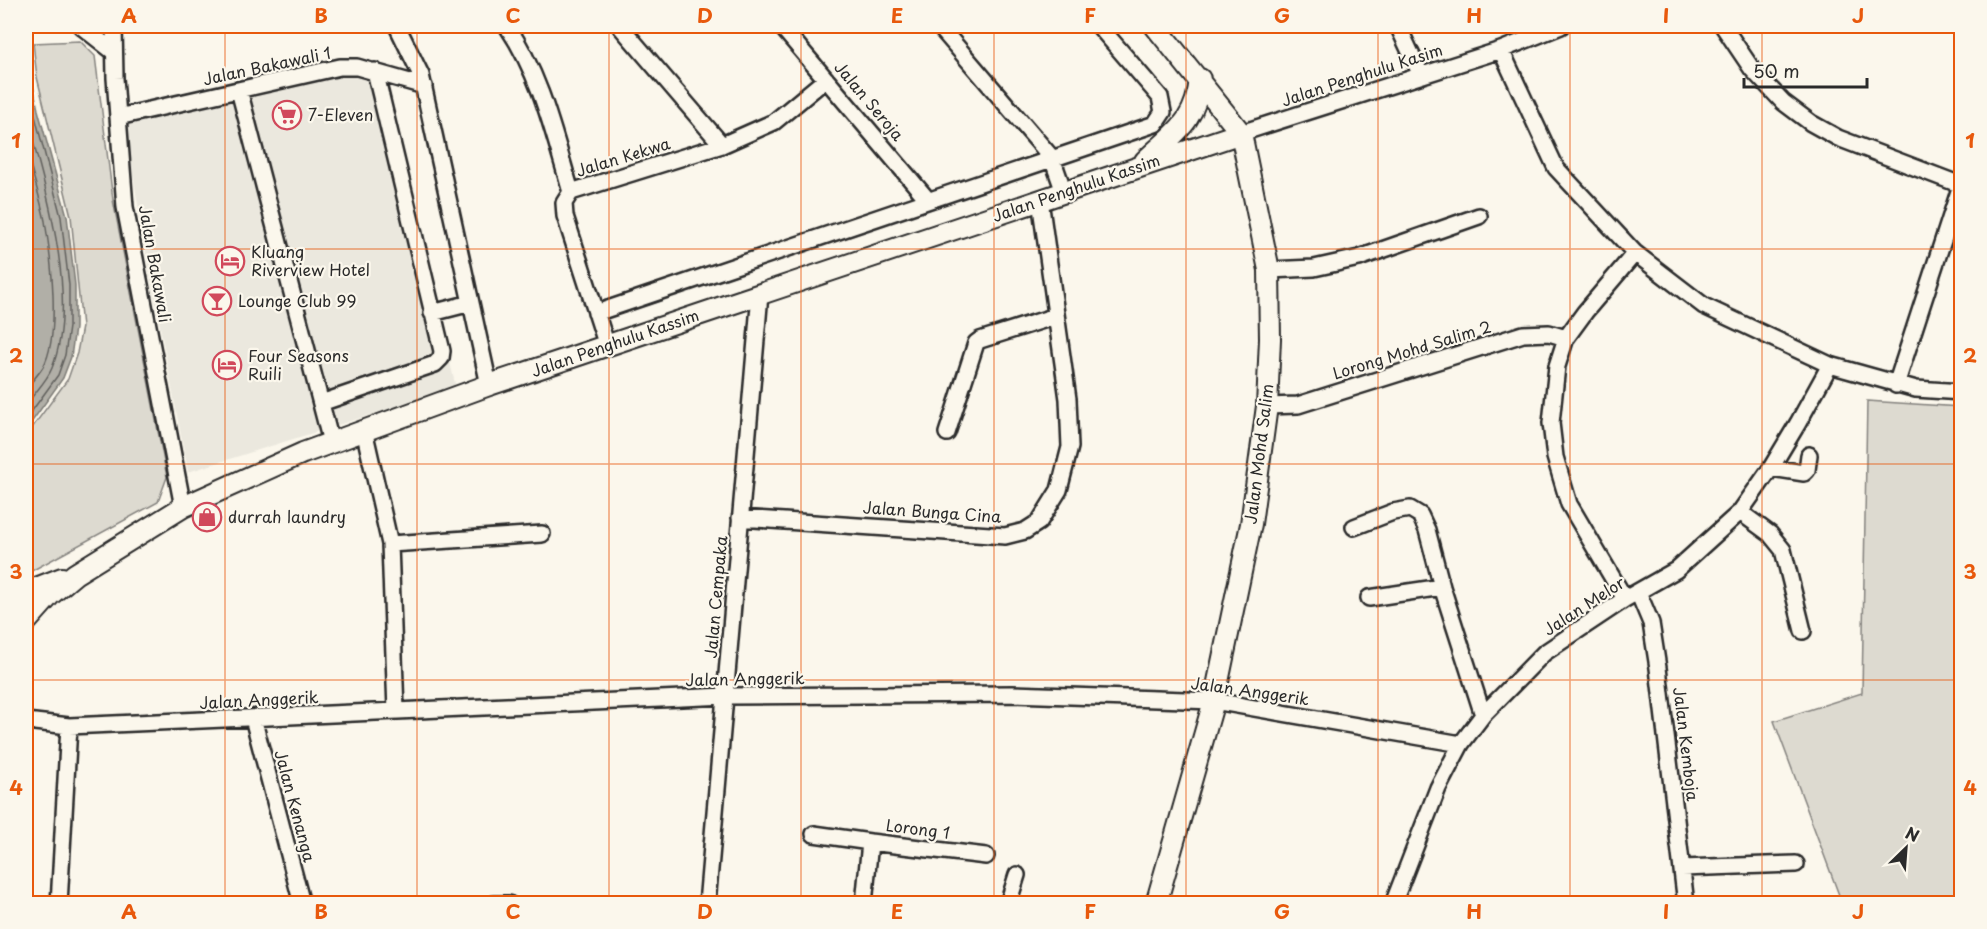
<svg xmlns="http://www.w3.org/2000/svg" width="1987" height="929" font-family="'Playpen Sans',sans-serif">
<style>
.built{fill:#ebe8de}
.green{fill:#dddad0;stroke:#84827e;stroke-width:1.5}
.water{fill:#b1afa7;stroke:#7b7a75;stroke-width:1.5}
.lines{fill:none;stroke-linecap:round;stroke-linejoin:round}
.shore{stroke:#61605d;stroke-width:1.5}
.minor-casing{stroke:#2b2b2b;stroke-width:20}
.tertiary-casing{stroke:#2b2b2b;stroke-width:24}
.minor{stroke:#fbf7ec;stroke-width:15}
.tertiary{stroke:#fbf7ec;stroke-width:20}
.grid{fill:none;stroke:#e8590c;stroke-width:1.5;stroke-opacity:0.55}
.labels{text-anchor:middle;stroke-width:4.5;stroke-linejoin:round;paint-order:stroke}
.street-label{font-size:16px;fill:#2b2b2b;stroke:#fbf7ec}
.poi-label{font-size:16px;fill:#2b2b2b;stroke:#fbf7ec;text-anchor:start}
.neatline{fill:none;stroke:#e8590c;stroke-width:2}
.grid-label{font-size:20px;text-anchor:middle;font-weight:bold;fill:#e8590c}
</style>
<rect width="100%" height="100%" fill="#fbf7ec"/>
<filter id="ink" filterUnits="userSpaceOnUse"><feTurbulence type="fractalNoise" baseFrequency=".0167" numOctaves="2"/><feDisplacementMap in="SourceGraphic" scale="12" xChannelSelector="R" yChannelSelector="G"/><feConvolveMatrix kernelMatrix="1 2 1 2 8 2 1 2 1" color-interpolation-filters="sRGB"/></filter>
<g filter="url(#ink)">
<path class="built" d="M340,73H359L384,81L456,388L188,472L148,265L124,121Z"/>
<path class="green" d="M80,41L95,56L113,200L167,477L158,502L26,574V436L68,379L77,353L82,327L71,216L37,77L33,43Z
M1867,401L1961,407V903H1842L1774,721L1862,693Z"/>
<path class="water" d="M26,33L27,56L38,110L67,216L75,285V328L71,357L63,378L26,430Z"/>
<g class="lines">
<path class="shore" d="M26,81L61,217L69,285V327L65,355L58,375L26,419
M26,116C45,186 80,299 52,368C47,381 34,393 26,405
M26,149C32,173 40,197 45,221C51,257 61,335 43,367C38,375 31,382 26,389"/>
<g class="minor-casing">
<path id="minor" d="M81,26L114,52
M114,26L115,78L125,207L183,507
M397,26L421,75L489,385
M507,26C541,76 554,135 571,192
M620,26L722,145
M781,26L928,200
M939,26L1052,158L1064,192
M1398,26L1421,75
M1723,26L1752,69L1783,102L1811,123L1838,138L1961,185
M1501,50L1556,168L1635,253L1704,306L1830,365L1916,389L1962,392
M239,90L331,442
M118,117L340,67H357L424,86
M1241,133L1501,50L1561,26
M1269,270L1314,268L1359,258L1479,216
M432,313L471,303
M596,313L1155,124L1163,112L1160,97L1099,26
M607,346L565,216L564,203L571,192L722,145L774,122L826,79
M1896,385L1962,182
M321,403L435,364L441,358L442,351L375,71
M1267,406L1298,405L1523,334L1549,333L1566,338
M364,430L390,544L396,711
M947,433L976,343L980,340L1056,316
M1771,468L1804,473L1807,470L1809,455
M1740,512L1770,534L1783,550L1803,631
M740,518L1005,536L1025,531L1039,522L1059,490L1070,447L1068,399L1040,200
M1354,527L1393,512L1410,509L1420,515L1427,530L1442,587L1483,715
M390,544L542,534
M1638,592L1651,623L1658,668L1686,904
M1369,598L1442,587
M1625,599L1569,504L1555,457L1551,423L1557,366L1566,338L1585,312L1635,253
M253,718L302,904
M26,721L69,726L726,696L1013,694L1214,701L1461,744
M814,834L870,842
M1682,868L1796,864
M59,904L69,726
M494,904H509
M707,904L760,294
M864,904L870,842L986,856
M1008,904L1017,875
M1393,904L1438,788L1461,744L1483,715L1544,653L1625,599L1676,570L1740,512L1771,468L1798,423L1830,365"/>
</g>
<g class="tertiary-casing">
<path id="tertiary" d="M1155,26L1241,133L1269,270L1270,339L1267,406L1251,524L1214,701L1156,904
M1145,161C1174,133 1196,123 1200,79
M26,592L62,578
M26,622L50,595L75,574L183,507L303,453L489,385L1241,133"/>
</g>
<use href="#minor" class="minor"/>
<use href="#tertiary" class="tertiary"/>
</g>
</g>
<path class="grid" d="M225,26V904M417,26V904M609,26V904M801,26V904M994,26V904M1186,26V904M1378,26V904M1570,26V904M1762,26V904M26,249H1962M26,464H1962M26,680H1962"/>
<defs>
<g id="supermarket-ring" transform="scale(1.5)"><circle r="9.5" fill="#fbf7ec" stroke="#d1495b" stroke-width="1.5"/><path d="M-6-5.5h2.5l.6 2H6L4.5 2H-2.5L-4.4-4H-6ZM-1.5 3.2a1.3 1.3 0 1 0 .1 0ZM3 3.2a1.3 1.3 0 1 0 .1 0Z" fill="#d1495b"/></g>
<g id="hotel-ring" transform="scale(1.5)"><circle r="9.5" fill="#fbf7ec" stroke="#d1495b" stroke-width="1.5"/><path d="M-6-4.5h1.5V1H6V5H4.5V3h-9V5H-6ZM-4 0a1.8 1.8 0 1 1 3.6 0ZM.5 0V-2.5h3Q6-2.5 6 0Z" fill="#d1495b"/></g>
<g id="bar-ring" transform="scale(1.5)"><circle r="9.5" fill="#fbf7ec" stroke="#d1495b" stroke-width="1.5"/><path d="M-6-5H6L.8 .8V4.5H3.5V6h-7V4.5H-.8V.8Z" fill="#d1495b"/></g>
<g id="shop-ring" transform="scale(1.5)"><circle r="9.5" fill="#fbf7ec" stroke="#d1495b" stroke-width="1.5"/><path d="M-5-2.5h2.3a2.7 3.5 0 0 1 5.4 0H5L5.5 6h-11ZM-1.5-2.5h3a1.5 2.3 0 0 0-3 0Z" fill="#d1495b"/></g>
</defs>
<g fill-rule="evenodd">
<use href="#supermarket-ring" x="287" y="115"/>
<use href="#hotel-ring" x="230" y="261"/>
<use href="#bar-ring" x="217" y="301"/>
<use href="#hotel-ring" x="227" y="365"/>
<use href="#shop-ring" x="207" y="517"/>
</g>
<g class="labels">
<g class="street-label">
<text transform="translate(267 66) rotate(-12)" y="6">Jalan Bakawali 1</text>
<text transform="translate(1362 75) rotate(-18)" y="6">Jalan Penghulu Kasim</text>
<text transform="translate(869 101) rotate(50)" y="6">Jalan Seroja</text>
<text transform="translate(623 157) rotate(-17)" y="6">Jalan Kekwa</text>
<text transform="translate(1076 188) rotate(-19)" y="6">Jalan Penghulu Kassim</text>
<text transform="translate(155 264) rotate(80)" y="6">Jalan Bakawali</text>
<text transform="translate(615 343) rotate(-19)" y="6">Jalan Penghulu Kassim</text>
<text transform="translate(1412 350) rotate(-17)" y="6">Lorong Mohd Salim 2</text>
<text transform="translate(1259 454) rotate(-83)" y="6">Jalan Mohd Salim</text>
<text transform="translate(932 512) rotate(4)" y="6">Jalan Bunga Cina</text>
<text transform="translate(716 597) rotate(-85)" y="6">Jalan Cempaka</text>
<text transform="translate(1584 606) rotate(-33)" y="6">Jalan Melor</text>
<text transform="translate(745 679) rotate(-1)" y="6">Jalan Anggerik</text>
<text transform="translate(1250 691) rotate(8)" y="6">Jalan Anggerik</text>
<text transform="translate(259 700) rotate(-3)" y="6">Jalan Anggerik</text>
<text transform="translate(1686 744) rotate(83)" y="6">Jalan Kemboja</text>
<text transform="translate(295 806) rotate(75)" y="6">Jalan Kenanga</text>
<text transform="translate(918 829) rotate(7)" y="6">Lorong 1</text>
</g>
<g class="poi-label">
<text x="308" y="121">7-Eleven</text>
<text x="251" y="258">Kluang<tspan x="251" dy="18">Riverview Hotel</tspan></text>
<text x="238" y="307">Lounge Club 99</text>
<text x="248" y="362">Four Seasons<tspan x="248" dy="18">Ruili</tspan></text>
<text x="228" y="523">durrah laundry</text>
</g>
</g>
<rect width="1987" height="929" fill="none" stroke="#fbf7ec" stroke-width="66"/>
<g transform="translate(1906 848) rotate(25)" stroke="#fbf7ec" stroke-width="4.5" paint-order="stroke">
<path d="M0-4.5L10 22L0 15L-10 22Z" fill="#2b2b2b"/>
<text y="-9" font-size="16" font-weight="bold" text-anchor="middle" fill="#2b2b2b">N</text>
</g>
<path d="M1744 78v9h123v-9" fill="none" stroke="#2b2b2b" stroke-width="3"/>
<text x="1753" y="78" font-size="18" fill="#2b2b2b" stroke="#fbf7ec" stroke-width="4.5" paint-order="stroke">50 m</text>
<rect x="33" y="33" width="1921" height="863" class="neatline"/>
<g class="grid-label">
<text x="129" y="23">A</text>
<text x="321" y="23">B</text>
<text x="513" y="23">C</text>
<text x="705" y="23">D</text>
<text x="897" y="23">E</text>
<text x="1090" y="23">F</text>
<text x="1282" y="23">G</text>
<text x="1474" y="23">H</text>
<text x="1666" y="23">I</text>
<text x="1858" y="23">J</text>
<text x="16" y="148">1</text>
<text x="1970" y="148">1</text>
<text x="16" y="363">2</text>
<text x="1970" y="363">2</text>
<text x="16" y="579">3</text>
<text x="1970" y="579">3</text>
<text x="16" y="795">4</text>
<text x="1970" y="795">4</text>
<text x="129" y="919">A</text>
<text x="321" y="919">B</text>
<text x="513" y="919">C</text>
<text x="705" y="919">D</text>
<text x="897" y="919">E</text>
<text x="1090" y="919">F</text>
<text x="1282" y="919">G</text>
<text x="1474" y="919">H</text>
<text x="1666" y="919">I</text>
<text x="1858" y="919">J</text>
</g>
</svg>
